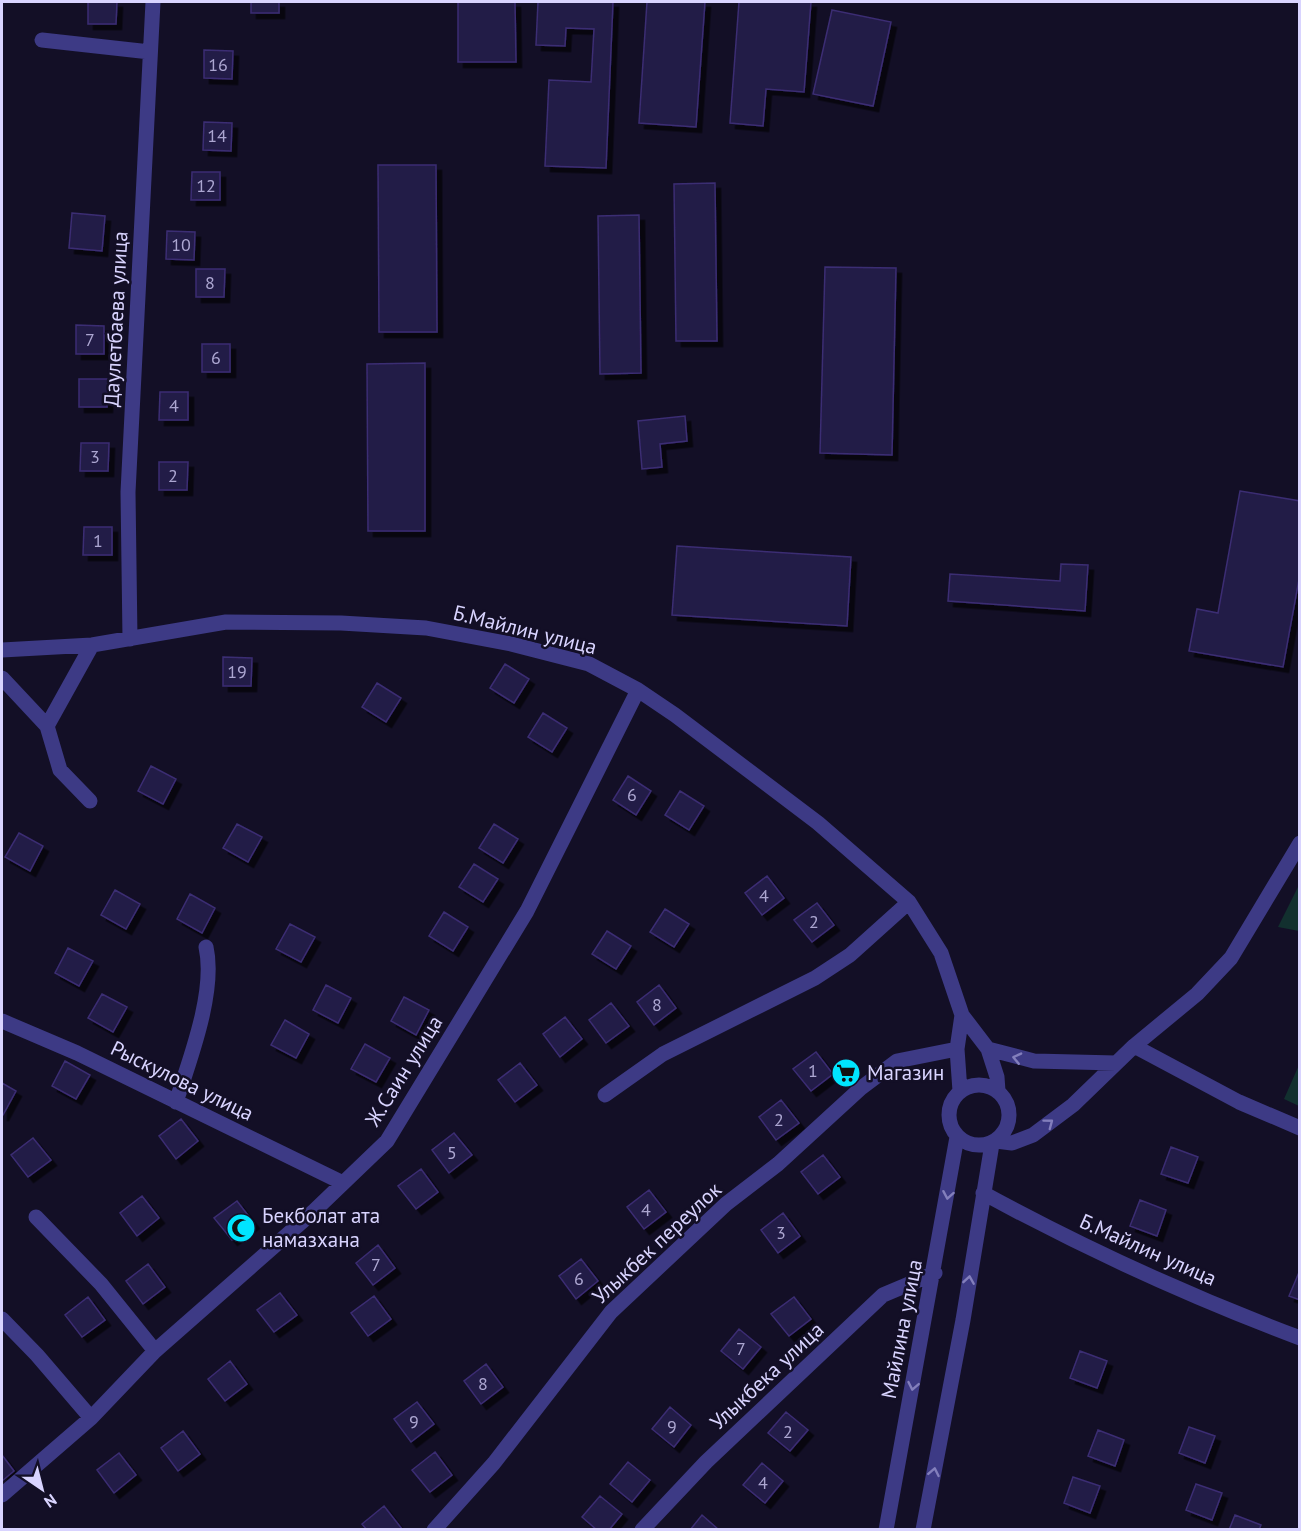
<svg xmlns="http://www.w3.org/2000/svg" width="1301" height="1531" font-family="'PT Sans',sans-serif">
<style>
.green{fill:#12302f}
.building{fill:#241b47;stroke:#3b2d73;stroke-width:1.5;filter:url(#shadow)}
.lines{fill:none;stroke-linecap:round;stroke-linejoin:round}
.minor{stroke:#3d3a85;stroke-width:15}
.oneway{stroke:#837fbc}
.labels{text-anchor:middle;stroke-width:5;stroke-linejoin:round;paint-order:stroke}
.number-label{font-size:18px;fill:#aca6d1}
.street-label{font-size:21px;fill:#d9d4ff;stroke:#130f26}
.poi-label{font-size:21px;fill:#d9d4ff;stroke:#130f26;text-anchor:start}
</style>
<defs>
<filter id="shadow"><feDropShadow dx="5.5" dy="5.5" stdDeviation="0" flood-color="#0009"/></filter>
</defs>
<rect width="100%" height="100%" fill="#130f26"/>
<path class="green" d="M1299,885V931L1278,927Z
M1299,1065V1106L1284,1099Z"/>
<path class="building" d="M88,2H117L116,24H88Z
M251,2H279V13H251Z
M458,2H515L516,62H458Z
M538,2H613L606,168L545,166L549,80L591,82L594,29L566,28L565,46L536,45Z
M647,2H705L696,127L639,123Z
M739,2H811L804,92L766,89L763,126L730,123Z
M832,10L891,22L873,106L813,94Z
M204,50L233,51L232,79L204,78Z
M204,122L232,123L231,151L203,150Z
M378,165H436L437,332H379Z
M192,172H220V200H191Z
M715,183L717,341H676L674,184Z
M72,213L105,216L102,251L69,248Z
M639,215L641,373L600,374L598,216Z
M167,231L195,232L194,260L166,259Z
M825,267L896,268L892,455L820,453Z
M196,269H225L224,297H196Z
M76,325L104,326V354H76Z
M202,344H230V372H202Z
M425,363V531H368L367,364Z
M79,379H108L107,407H79Z
M160,392H188V420H159Z
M685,416L687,441L660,444L662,467L642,469L638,421Z
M81,443H109L108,471H80Z
M159,462H188L187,490H159Z
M1240,491L1300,501V574L1283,667L1189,651L1197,609L1218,613Z
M84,527H112V555H83Z
M677,546L851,557L847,626L672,615Z
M1061,564L1088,565L1085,611L948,601L950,574L1060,581Z
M223,657L252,658L251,686H223Z
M505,664L529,679L514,703L490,688Z
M377,683L401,698L386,722L362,707Z
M543,713L567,728L552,752L528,737Z
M151,766L176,779L163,804L138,791Z
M628,776L651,791L636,815L613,800Z
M680,791L704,806L689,830L665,815Z
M237,824L262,837L248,862L223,848Z
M494,824L518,839L503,863L479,848Z
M19,833L43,846L30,871L5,857Z
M474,864L498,879L483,902L459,887Z
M767,876L784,898L762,915L745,893Z
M115,890L140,904L126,929L101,915Z
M190,894L215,908L202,933L177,919Z
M817,903L834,925L812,942L794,920Z
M665,909L689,924L674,947L650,932Z
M444,912L468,927L453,951L429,936Z
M290,924L315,937L301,962L276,949Z
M607,931L631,946L616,969L592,954Z
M68,948L93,961L79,986L55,973Z
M326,985L351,998L338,1023L313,1010Z
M659,985L676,1008L654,1025L637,1002Z
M102,994L127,1007L113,1032L88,1018Z
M404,997L429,1010L416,1035L391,1021Z
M611,1003L629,1026L606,1043L589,1020Z
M565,1017L582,1039L560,1057L543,1034Z
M285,1020L309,1034L296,1058L271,1045Z
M365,1044L390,1058L376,1082L351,1069Z
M816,1052L833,1074L811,1091L793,1069Z
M65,1061L90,1075L76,1099L52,1086Z
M520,1063L537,1085L515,1102L498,1080Z
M2,1083L16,1091L3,1115H2Z
M781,1100L799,1123L776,1140L759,1117Z
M181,1119L198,1141L176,1159L159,1136Z
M454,1133L472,1155L449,1173L432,1150Z
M33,1138L51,1160L28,1177L11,1155Z
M1171,1147L1198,1157L1188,1183L1161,1174Z
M823,1155L840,1177L818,1194L801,1172Z
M421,1169L438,1192L416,1209L398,1186Z
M649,1190L666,1212L644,1229L627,1207Z
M142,1196L159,1218L137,1236L120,1213Z
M1140,1200L1166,1210L1157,1236L1130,1226Z
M237,1201L254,1223L232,1240L214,1218Z
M783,1213L800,1236L778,1253L761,1230Z
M378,1245L395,1268L373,1285L356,1263Z
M581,1259L598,1281L576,1299L559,1276Z
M148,1264L165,1287L143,1304L126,1281Z
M1300,1270V1300L1289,1296Z
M280,1293L297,1315L274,1332L257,1310Z
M374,1296L391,1319L368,1336L351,1313Z
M88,1297L105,1320L82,1337L65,1315Z
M794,1297L811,1319L789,1336L771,1314Z
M739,1329L761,1347L743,1369L721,1351Z
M1080,1351L1107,1361L1097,1388L1070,1378Z
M230,1361L247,1384L225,1401L208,1379Z
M486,1364L503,1387L481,1404L464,1381Z
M417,1402L434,1424L411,1442L394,1419Z
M670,1407L691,1425L674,1447L652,1429Z
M786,1412L808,1430L790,1451L768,1433Z
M1189,1427L1215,1436L1205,1463L1179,1453Z
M1098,1430L1124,1440L1115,1466L1088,1456Z
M183,1431L200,1454L178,1471L161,1448Z
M435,1452L452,1475L430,1492L412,1470Z
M119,1453L136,1475L114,1493L97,1470Z
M2,1455L14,1471L2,1481Z
M628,1462L650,1480L632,1502L610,1484Z
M762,1463L783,1481L765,1503L743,1485Z
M1073,1477L1100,1486L1090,1513L1064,1503Z
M1196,1484L1222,1493L1212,1520L1186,1510Z
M600,1496L622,1514L609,1530H597L582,1517Z
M384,1506L402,1529L367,1530L362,1524Z
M702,1515L719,1530H690Z
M1235,1515L1261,1525L1259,1530H1229Z"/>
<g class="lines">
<path class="minor" d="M42,40L150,52
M130,639L128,492L153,2
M2,650L92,645L226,622L341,623L426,628L511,644L589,664L638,690L675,715L818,823L909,902L941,953L962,1015L988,1049L997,1077L998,1091
M2,678L47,726L60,770L90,801
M47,726L92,645
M2,1021L77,1053L343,1183
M1134,1046L1239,1102L1300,1128
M988,1049L1034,1061L1116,1063
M949 1115a30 30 0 1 1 60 0a30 30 0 1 1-60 0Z
M960,1091L957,1049L962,1015
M605,1095L663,1054L815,978L850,955L909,902
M176,1102C190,1059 216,991 206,947
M996,1141L1012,1143L1033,1135L1073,1105L1134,1046L1197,994L1231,958L1300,843
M983,1193C1084,1248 1191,1297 1300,1338
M36,1217L101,1284L155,1351
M2,1319L37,1355L91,1418
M2,1495L91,1418L155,1351L313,1212L387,1141L527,911L638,690
M434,1530L494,1463L611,1312L726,1204L778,1164L861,1088L897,1061L957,1049
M642,1530L706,1462L883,1295L935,1273
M886,1530L957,1137
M923,1530L963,1320L992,1144"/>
</g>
<defs><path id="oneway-chevron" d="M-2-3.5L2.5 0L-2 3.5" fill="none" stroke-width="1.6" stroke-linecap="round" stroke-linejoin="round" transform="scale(1.5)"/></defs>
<g class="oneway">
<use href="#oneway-chevron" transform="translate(1017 1058) rotate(-167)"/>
<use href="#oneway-chevron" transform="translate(1049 1123) rotate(-37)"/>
<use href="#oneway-chevron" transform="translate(948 1195) rotate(100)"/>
<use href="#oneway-chevron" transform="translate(969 1280) rotate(-81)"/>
<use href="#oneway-chevron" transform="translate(913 1386) rotate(101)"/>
<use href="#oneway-chevron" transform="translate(934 1472) rotate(-79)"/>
</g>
<defs>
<g id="supermarket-disc" transform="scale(1.5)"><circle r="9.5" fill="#00e5ff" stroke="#130f26"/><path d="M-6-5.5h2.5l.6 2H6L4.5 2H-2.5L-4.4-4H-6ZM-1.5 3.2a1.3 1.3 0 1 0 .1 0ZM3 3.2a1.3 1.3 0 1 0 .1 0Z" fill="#111"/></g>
<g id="mosque-disc" transform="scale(1.5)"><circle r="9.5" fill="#00e5ff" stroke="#130f26"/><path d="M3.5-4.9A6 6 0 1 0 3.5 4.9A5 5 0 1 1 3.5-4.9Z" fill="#111"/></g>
</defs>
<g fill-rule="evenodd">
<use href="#supermarket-disc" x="846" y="1073"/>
<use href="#mosque-disc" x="241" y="1228"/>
</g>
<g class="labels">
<g class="number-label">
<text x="218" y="71">16</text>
<text x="217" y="142">14</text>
<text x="206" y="192">12</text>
<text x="181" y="251">10</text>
<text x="210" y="289">8</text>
<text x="90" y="346">7</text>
<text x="216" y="364">6</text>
<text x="174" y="412">4</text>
<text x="95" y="463">3</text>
<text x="173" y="482">2</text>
<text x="98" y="547">1</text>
<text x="237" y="678">19</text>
<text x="632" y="801">6</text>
<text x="764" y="902">4</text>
<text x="814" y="928">2</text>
<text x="657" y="1011">8</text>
<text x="813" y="1077">1</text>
<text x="779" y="1126">2</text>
<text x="452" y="1159">5</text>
<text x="646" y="1216">4</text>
<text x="781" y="1239">3</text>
<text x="376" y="1271">7</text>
<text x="579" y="1285">6</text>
<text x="741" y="1355">7</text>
<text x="483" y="1390">8</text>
<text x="414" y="1428">9</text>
<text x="672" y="1433">9</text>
<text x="788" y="1438">2</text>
<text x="763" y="1489">4</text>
</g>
<g class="street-label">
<text transform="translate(116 319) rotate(-87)" y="7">Даулетбаева улица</text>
<text transform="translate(525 630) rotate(14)" y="7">Б.Майлин улица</text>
<text transform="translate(404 1071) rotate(-58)" y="7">Ж.Саин улица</text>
<text transform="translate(182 1081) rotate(26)" y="7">Рыскулова улица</text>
<text transform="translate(657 1243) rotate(-43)" y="7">Улыкбек переулок</text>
<text transform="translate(1148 1250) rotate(24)" y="7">Б.Майлин улица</text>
<text transform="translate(902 1329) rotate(-79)" y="7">Майлина улица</text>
<text transform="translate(767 1376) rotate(-43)" y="7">Улыкбека улица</text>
</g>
<g class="poi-label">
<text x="867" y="1080">Магазин</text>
<text x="262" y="1223">Бекболат ата<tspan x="262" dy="24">намазхана</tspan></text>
</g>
</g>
<rect width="1301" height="1531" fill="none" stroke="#d9d4ff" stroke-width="6"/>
<g transform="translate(42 1489) rotate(145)" stroke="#130f26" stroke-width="4.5" paint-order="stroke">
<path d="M0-4.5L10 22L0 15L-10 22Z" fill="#d9d4ff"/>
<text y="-9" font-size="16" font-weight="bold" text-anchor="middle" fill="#d9d4ff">N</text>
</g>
</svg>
